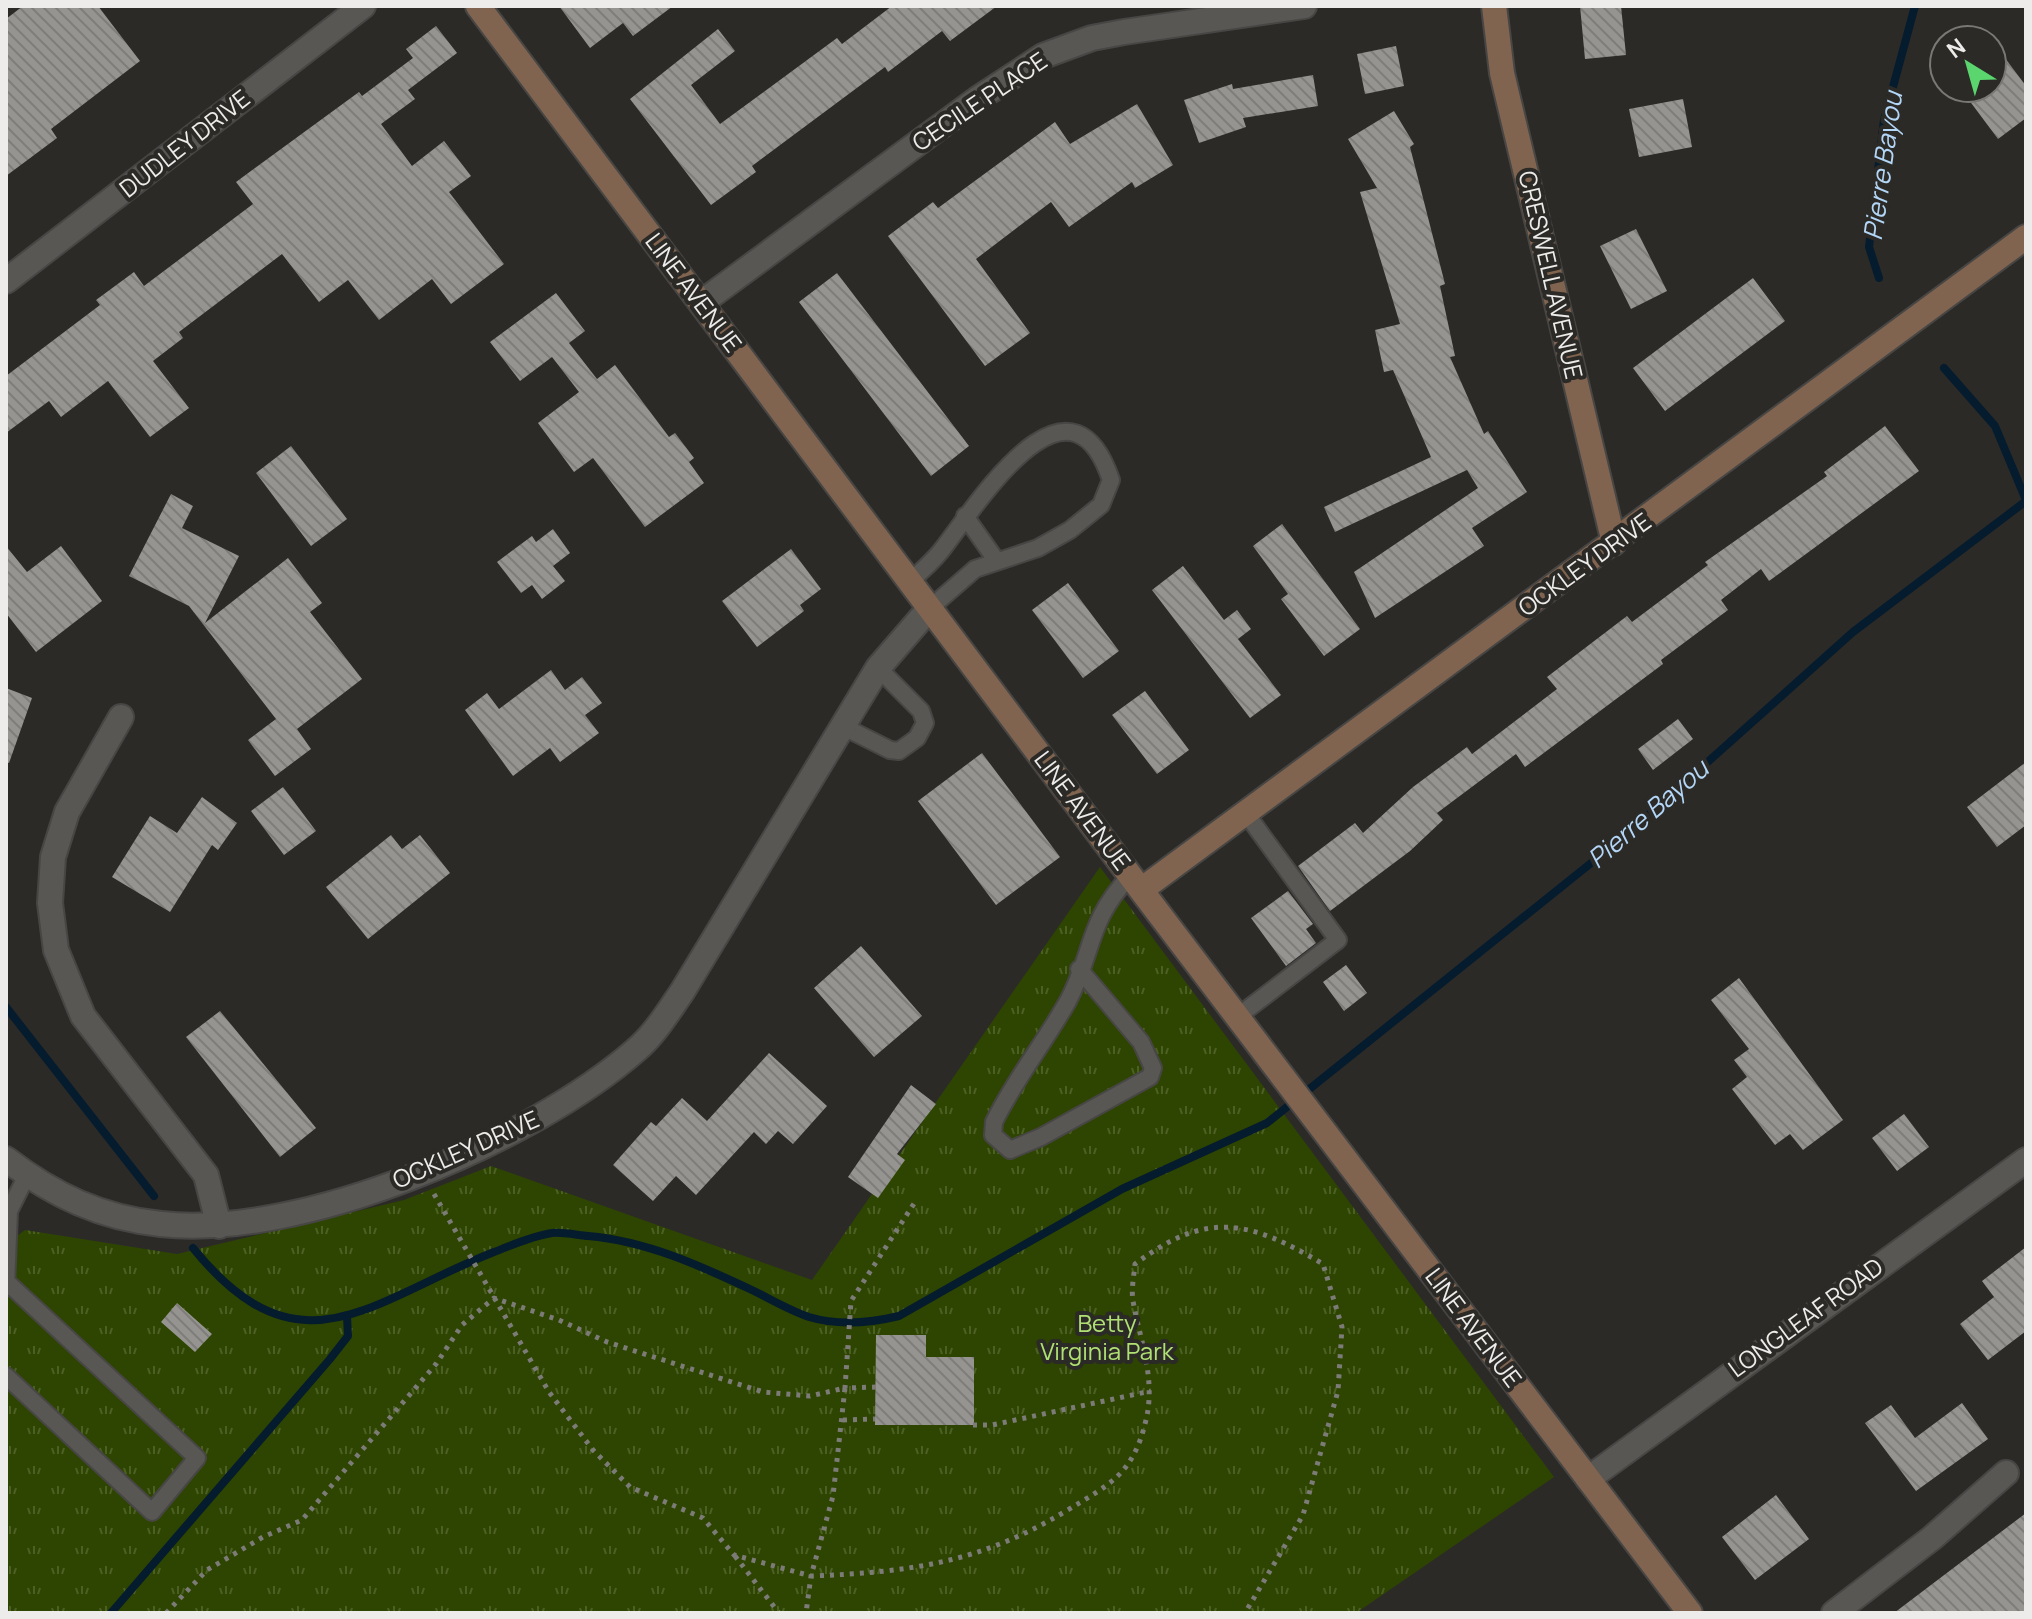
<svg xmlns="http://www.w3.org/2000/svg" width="2032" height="1619" font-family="Manrope,sans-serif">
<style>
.grass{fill:url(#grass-tufts)}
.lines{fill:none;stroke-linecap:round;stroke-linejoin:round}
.stream{stroke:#051b2e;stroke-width:8}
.building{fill:url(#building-back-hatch)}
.lane-casing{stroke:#474644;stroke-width:20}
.street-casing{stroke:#474644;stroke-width:28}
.secondary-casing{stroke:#474644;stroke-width:28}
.path{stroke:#7c7b78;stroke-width:5;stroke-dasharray:4 6;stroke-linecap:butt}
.lane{stroke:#585754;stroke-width:16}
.street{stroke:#585754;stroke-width:24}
.secondary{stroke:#80644f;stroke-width:24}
.labels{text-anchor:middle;stroke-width:8;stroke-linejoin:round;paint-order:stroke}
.street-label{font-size:24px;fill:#edecea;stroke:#2b2a27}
.park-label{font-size:24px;fill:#b0e073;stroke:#2b2a27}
.water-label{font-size:26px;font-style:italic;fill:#b3d6f7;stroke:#2b2a27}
</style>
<defs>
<pattern id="grass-tufts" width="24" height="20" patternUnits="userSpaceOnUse" patternTransform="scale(2)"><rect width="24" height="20" fill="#2d4500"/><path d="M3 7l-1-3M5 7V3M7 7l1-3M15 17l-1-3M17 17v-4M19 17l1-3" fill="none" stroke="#4c6025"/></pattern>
<pattern id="building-back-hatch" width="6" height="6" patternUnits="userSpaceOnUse" patternTransform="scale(2)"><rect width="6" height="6" fill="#959491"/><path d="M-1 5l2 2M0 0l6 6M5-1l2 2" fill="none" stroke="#7e7d7a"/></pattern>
</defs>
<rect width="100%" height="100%" fill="#2b2a27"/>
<path class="grass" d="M1100,867L1554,1477L1356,1613H6V1244L25,1230L177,1254L404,1200L491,1166L812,1280Z"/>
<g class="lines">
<path class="stream" d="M1879,278L1869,247L1884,120L1915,6
M1944,368L1995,426L2026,500
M6,1007L154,1196
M193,1248C300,1380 371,1300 494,1252C512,1245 532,1236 552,1233C563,1232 577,1235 588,1236C647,1241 701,1266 754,1291C772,1300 791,1311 809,1317C839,1326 870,1323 899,1316L1122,1189L1267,1123L1626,835L1853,632L2026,501
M111,1613L330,1359L348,1336L347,1316"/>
</g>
<path class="building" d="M23,6H98L140,61L51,129L57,138L6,176V19Z
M559,6H673L633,36L623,23L590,48Z
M892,6H997L950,41L942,31L888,72L885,67L752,166L756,172L711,205L630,99L718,29L735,51L691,85L720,124L837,38L842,44Z
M1580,6H1621L1626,55L1585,59Z
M436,26L457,53L408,90L415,99L381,124L412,166L444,141L471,176L449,192L504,264L451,304L432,279L379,320L348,280L319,302L282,254L179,332L183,338L153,361L189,408L150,437L108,381L61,417L49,401L6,433V376L100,305L96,300L134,272L144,286L253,204L236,182L359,92L362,96L413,58L406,49Z
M1396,46L1404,86L1365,94L1357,54Z
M2005,58L2026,86V118L1998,139L1960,88H1992V68Z
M1313,75L1318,106L1243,118L1246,127L1199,143L1184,100L1232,84L1233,89Z
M1683,99L1692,147L1639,157L1629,109Z
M1137,104L1173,165L1135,188L1132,182L1069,227L1051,202L976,259L1030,333L985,366L888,236L933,202L938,208L1055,122L1070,144Z
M1394,111L1414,144L1410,147L1445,284L1440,286L1455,356L1450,357L1484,434L1488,431L1527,492L1472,528L1484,546L1375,618L1354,572L1478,488L1467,470L1335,532L1324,507L1431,457L1393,370L1384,372L1375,330L1400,324L1360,192L1377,188L1348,139Z
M1636,229L1667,291L1631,309L1600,246Z
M837,273L969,446L931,476L799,302Z
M1753,278L1785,321L1665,411L1633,368Z
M556,293L585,331L569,343L597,379L615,365L669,437L675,433L694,458L689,462L704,483L645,527L593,458L574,472L538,423L579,392L552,357L520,381L490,342Z
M1885,426L1919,471L1769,581L1761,569L1721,600L1728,610L1661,660L1663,664L1525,767L1516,754L1437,813L1443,820L1410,851L1330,911L1298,866L1355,823L1363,833L1413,787L1467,747L1472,754L1557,689L1547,677L1627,616L1632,622L1708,565L1705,562L1827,476L1824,472Z
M291,446L347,519L311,546L256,473Z
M171,494L193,506L182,528L239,556L205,623L288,558L322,603L310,612L362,679L297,729L311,749L275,776L248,740L276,719L189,606L129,576Z
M1282,524L1360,629L1324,656L1281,599L1288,594L1253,546Z
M553,529L570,553L553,566L565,581L542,599L532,585L521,593L497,562L532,536L536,542Z
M6,546L27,572L61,546L102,601L36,652L6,613Z
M791,549L821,589L800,605L804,611L757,647L722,601Z
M1183,566L1224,620L1237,610L1251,629L1238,639L1281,695L1250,718L1152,590Z
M1068,583L1119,651L1083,678L1032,610Z
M551,670L565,690L582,677L602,703L585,715L599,733L560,762L550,748L513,776L465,710L487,693L499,709Z
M6,688L32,698L9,763L6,762Z
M1145,691L1189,750L1157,774L1112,715Z
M1678,719L1693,739L1653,770L1638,749Z
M982,753L1060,857L996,905L918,801Z
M2026,762V825L1997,847L1967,807Z
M283,787L316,831L284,855L251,811Z
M202,797L237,823L218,850L212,845L170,912L112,877L150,816L177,833Z
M391,835L402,849L420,835L450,873L368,939L326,887Z
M1288,891L1313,924L1306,929L1316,943L1286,966L1251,918Z
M861,946L922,1016L874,1057L814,988Z
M1346,965L1367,993L1344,1011L1323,982Z
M1739,978L1843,1120L1803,1150L1790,1134L1775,1145L1732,1089L1747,1077L1734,1060L1749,1049L1711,1000Z
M220,1011L316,1128L280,1157L186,1037Z
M769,1053L827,1106L793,1144L778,1131L766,1144L754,1132L696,1195L676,1176L653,1201L613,1165L651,1122L656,1126L682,1098L707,1121Z
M911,1085L936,1104L897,1154L905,1160L878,1198L848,1177Z
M1904,1114L1929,1147L1897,1171L1872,1138Z
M2026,1247V1331L1988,1360L1960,1324L1994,1297L1982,1281Z
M177,1303L212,1334L195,1352L161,1322Z
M876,1335H926V1357H974V1425H875Z
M1962,1403L1988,1439L1916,1491L1865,1423L1891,1405L1915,1438Z
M1776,1495L1809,1539L1755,1580L1722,1537Z
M2026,1513V1613H1894Z"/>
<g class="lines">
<g class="lane-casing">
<path id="lane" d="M965,516L996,560
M910,582C921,571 935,560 944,547C980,500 1070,358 1111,480L1101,505L1070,530L1038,548L975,569L929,609
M842,726L890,750L899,751L917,738L925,723L921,711L878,668
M1079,969L1141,1042L1153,1068L1150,1077L1041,1137L1010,1150L993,1135L994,1122C1015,1079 1045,1042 1068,1001C1094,952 1087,921 1130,876
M1237,1017L1338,940L1245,812
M6,1287L9,1211L27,1175
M6,1376L152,1512L197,1458L9,1284"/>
</g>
<g class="street-casing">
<path id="street" d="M6,281L363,6
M701,303L979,98L1043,56L1092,38L1124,32L1304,6
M121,717L67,812L53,857L50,903L56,950L83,1016L206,1175L219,1226
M6,1159C53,1195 101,1218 161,1224C300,1240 532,1141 636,1050C655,1034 668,1012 682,992L878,668L929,609
M1588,1479L2026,1160
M1834,1613L1932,1538L2006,1473"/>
</g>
<g class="secondary-casing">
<path id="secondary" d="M478,6L1141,890L1690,1613
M1494,6L1502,73L1614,543
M1141,890L2026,237"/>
</g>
<path class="path" d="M434,1194L549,1392L593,1450L630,1487L703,1518L734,1555L811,1576L806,1613
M876,1387L845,1388L851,1301L915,1202
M843,1420L875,1419
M973,1425H992L1151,1391
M735,1556L779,1613
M166,1613L207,1570L263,1537L302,1520L436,1364L462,1325L494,1298L559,1320L607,1342L763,1392L810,1396L845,1388L833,1496L811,1576C911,1572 979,1563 1066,1511C1110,1484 1133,1475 1146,1420C1156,1379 1140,1340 1133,1301C1131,1289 1134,1276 1135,1264C1207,1210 1249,1220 1323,1264L1342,1327L1338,1391L1303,1515L1245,1613"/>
<use href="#lane" class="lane"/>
<use href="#street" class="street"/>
<use href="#secondary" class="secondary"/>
</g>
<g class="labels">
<g class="street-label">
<text transform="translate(980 102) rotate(-34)" y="8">CECILE PLACE</text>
<text transform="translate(185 144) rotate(-38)" y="8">DUDLEY DRIVE</text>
<text transform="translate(1550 275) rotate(77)" y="8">CRESWELL AVENUE</text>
<text transform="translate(693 293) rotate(53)" y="8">LINE AVENUE</text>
<text transform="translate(1585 565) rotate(-36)" y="8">OCKLEY DRIVE</text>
<text transform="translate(1082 811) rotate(53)" y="8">LINE AVENUE</text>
<text transform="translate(466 1150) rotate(-24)" y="8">OCKLEY DRIVE</text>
<text transform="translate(1806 1318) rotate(-36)" y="8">LONGLEAF ROAD</text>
<text transform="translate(1473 1328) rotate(53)" y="8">LINE AVENUE</text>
</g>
<g class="park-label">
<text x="1107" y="1332">Betty<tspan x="1107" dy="28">Virginia Park</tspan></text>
</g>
<g class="water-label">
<text transform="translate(1883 166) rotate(-82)" y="9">Pierre Bayou</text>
<text transform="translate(1648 814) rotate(-41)" y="9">Pierre Bayou</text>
</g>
</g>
<rect width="2032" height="1619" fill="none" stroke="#edecea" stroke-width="16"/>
<g transform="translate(1968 64) rotate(323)"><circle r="38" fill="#2b2a27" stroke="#797875" stroke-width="2"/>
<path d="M0-6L14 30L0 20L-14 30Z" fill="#5bd56e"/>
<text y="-12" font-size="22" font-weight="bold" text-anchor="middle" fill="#edecea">N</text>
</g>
</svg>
